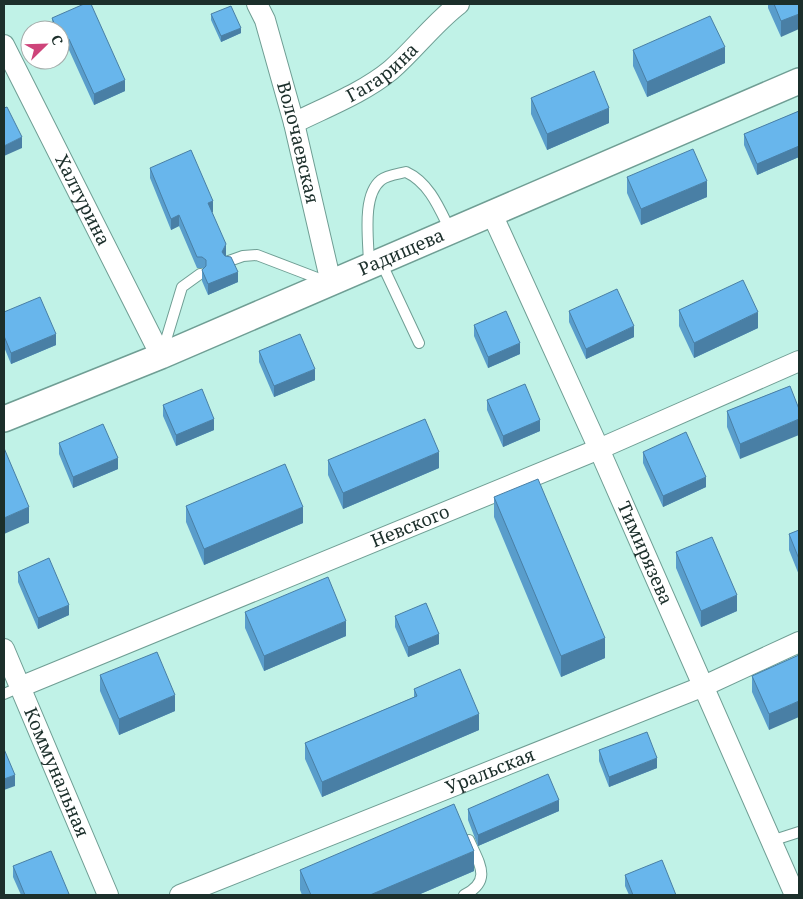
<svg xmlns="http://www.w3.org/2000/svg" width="803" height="899" font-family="'Noto Serif',serif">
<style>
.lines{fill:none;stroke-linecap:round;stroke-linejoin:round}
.service-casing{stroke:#6f9e94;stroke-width:12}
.minor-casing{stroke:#6f9e94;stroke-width:22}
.tertiary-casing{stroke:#6f9e94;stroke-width:28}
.service{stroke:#fff;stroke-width:10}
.minor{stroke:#fff;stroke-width:20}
.tertiary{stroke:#fff;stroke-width:25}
.wall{fill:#599dcb}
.shaded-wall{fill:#497fa5}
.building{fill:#68b6ec;stroke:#497fa5}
.labels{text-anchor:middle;stroke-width:4;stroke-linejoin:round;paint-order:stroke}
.street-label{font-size:18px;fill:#1c2f2b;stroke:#fff}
</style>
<rect width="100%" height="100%" fill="#c0f2e7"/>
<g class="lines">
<g class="service-casing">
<path id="service" d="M229,261L243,256L257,255L325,281
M381,262L419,343
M369,266C369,242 361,196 381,180C387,175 398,174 406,172C430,183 440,210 451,232
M162,353L182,287L200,274
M4,694L20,687
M771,841L799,832
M464,895C493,881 479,863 469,840"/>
</g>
<g class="minor-casing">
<g id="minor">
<path id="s1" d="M257,4L265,20L294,123L331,283"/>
<path id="s2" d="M4,45L161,356"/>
<path id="s3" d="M294,123C326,107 363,93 391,70C415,49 434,23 459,4"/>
<path id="s4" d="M492,214L599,449L795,895"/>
<path id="s5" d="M4,649L108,895"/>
<path id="s6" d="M20,687L599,449L799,361"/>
<path id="s7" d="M180,895L704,686L799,642"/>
</g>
</g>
<g class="tertiary-casing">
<g id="tertiary">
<path id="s8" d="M4,419L161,356L799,81"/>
</g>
</g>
<use href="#service" class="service"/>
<use href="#minor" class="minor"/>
<use href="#tertiary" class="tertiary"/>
</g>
<path class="wall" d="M768,4H799L781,37L768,8Z
M211,14L241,33L221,42L211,20Z
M52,18L125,91L94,105L69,50L63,53L60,47V30H53Z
M633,50L725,63L647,97L633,66Z
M531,98L609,123L547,150L531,114Z
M799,111V157L757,175L744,145V134Z
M150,168L213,212H212L226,256L238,282L208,295L202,281V270L204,269L202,268H197L179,226L171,230L150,178Z
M627,177L707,197L641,225L627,193Z
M679,310L758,328L694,358L679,326Z
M569,311L634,337L586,359L569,322Z
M4,312L56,345L11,364L4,347Z
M474,325L520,354L488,368L474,336Z
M259,351L315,380L274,397L259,362Z
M790,386L740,459L727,427V411Z
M487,400L540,431L503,447L487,410Z
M163,405L214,430L176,446L163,416Z
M59,443L118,469L73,488L59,454Z
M643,452L706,487L663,507L643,463Z
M328,460L439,468L343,509L328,475Z
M494,497L605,658L561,677L494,517Z
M186,506L303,523L204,565L186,522Z
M799,530V575L789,550V534Z
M676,552L737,611L701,627L676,568Z
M18,572L69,615L38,629L18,582Z
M245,612L346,636L264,671L245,628Z
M395,616L439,644L408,657L395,627Z
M799,655L769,730L752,692V676Z
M100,675L175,711L119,735L100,691Z
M414,689L479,730L322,797L305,759V743L414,697Z
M599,750L657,768L609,787L599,761Z
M468,809L559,811L478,846L468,820Z
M13,866L69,895H21L13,877Z
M300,870L474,871L418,895H302L300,890Z
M625,875L676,895H629L625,886Z"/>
<path class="shaded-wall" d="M799,14V29L781,37V21Z
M241,28V33L221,42V36Z
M69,39V50L63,53V42Z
M725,47V63L647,97V82Z
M125,80V91L94,105V94Z
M609,108V123L547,150V134Z
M22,137V148L4,156V146Z
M799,146V157L757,175V164Z
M707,181V197L641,225V209Z
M213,201V212L208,214V203Z
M179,215V226L171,230V219Z
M226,244V255L222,263V252Z
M238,272V282L208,295V284Z
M758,312V328L694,358V343Z
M634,326V337L586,359V349Z
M56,334V345L11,364V353Z
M520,343V354L488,368V357Z
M315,369V380L274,397V386Z
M214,419V430L176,446V435Z
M799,419V435L740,459V444Z
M540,420V431L503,447V436Z
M439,452V468L343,509V493Z
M118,458V469L73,488V477Z
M706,477V487L663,507V496Z
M29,507V523L4,534V518Z
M303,507V523L204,565V549Z
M737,595V611L701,627V611Z
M69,605V615L38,629V618Z
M346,621V636L264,671V656Z
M439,634V644L408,657V647Z
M605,638V658L561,677V656Z
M175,695V711L119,735V719Z
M799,701V717L769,730V714Z
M479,714V730L322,797V782Z
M657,758V768L609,787V777Z
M15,775V786L4,790V779Z
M559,800V811L478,846V835Z
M474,851V871L418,895H370Z"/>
<path class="building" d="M84,4H91L125,80L94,94L69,39L63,42L60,36V30H57L52,18Z
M774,4H799V14L781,21Z
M231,6L241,28L221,36L211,14Z
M710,16L725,47L647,82L633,50Z
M594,71L609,108L547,134L531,98Z
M7,107L22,137L4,146V108Z
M799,111V146L757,164L744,134Z
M693,149L707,181L641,209L627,177Z
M191,150L213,201L208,203L226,244L222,252L225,256L231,257L238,272L208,284L202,270L206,266V260L202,257H197L179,215L171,219L150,168Z
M743,280L758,312L694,343L679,310Z
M617,289L634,326L586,349L569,311Z
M40,297L56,334L11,353L4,336V312Z
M506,311L520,343L488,357L474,325Z
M300,334L315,369L274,386L259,351Z
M525,384L540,420L503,436L487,400Z
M790,386L799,409V419L740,444L727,411Z
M202,389L214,419L176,435L163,405Z
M425,419L439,452L343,493L328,460Z
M103,424L118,458L73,477L59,443Z
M686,432L706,477L663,496L643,452Z
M4,448L29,507L4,518Z
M285,464L303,507L204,549L186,506Z
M538,479L605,638L561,656L494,497Z
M799,530V559L789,534Z
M712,537L737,595L701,611L676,552Z
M49,558L69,605L38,618L18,572Z
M328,577L346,621L264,656L245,612Z
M426,603L439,634L408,647L395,616Z
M157,652L175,695L119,719L100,675Z
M799,655V701L769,714L752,676Z
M460,669L479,714L322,782L305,743L417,696L414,689Z
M647,732L657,758L609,777L599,750Z
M4,749L15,775L4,779Z
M548,774L559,800L478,835L468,809Z
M454,804L474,851L370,895H311L300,870Z
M51,851L69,894L67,895H25L13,866Z
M662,860L676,895H633L625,875Z"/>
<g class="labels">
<g class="street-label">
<text dy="6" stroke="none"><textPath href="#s3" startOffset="102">Гагарина</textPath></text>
<text dy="6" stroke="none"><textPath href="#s1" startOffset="145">Волочаевская</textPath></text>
<text dy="6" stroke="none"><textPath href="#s2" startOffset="174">Халтурина</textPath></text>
<text dy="6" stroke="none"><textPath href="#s8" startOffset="431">Радищева</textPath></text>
<text dy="6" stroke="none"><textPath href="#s6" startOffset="422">Невского</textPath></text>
<text dy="6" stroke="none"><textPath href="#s4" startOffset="372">Тимирязева</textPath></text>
<text dy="6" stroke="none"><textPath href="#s7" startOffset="334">Уральская</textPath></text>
<text dy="6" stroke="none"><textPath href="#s5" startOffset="134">Коммунальная</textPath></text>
</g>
</g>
<rect width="803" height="899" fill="none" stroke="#1c2f2b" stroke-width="10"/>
<g transform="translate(45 45) rotate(67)"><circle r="24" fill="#ffffff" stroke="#a4acaa"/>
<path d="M0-4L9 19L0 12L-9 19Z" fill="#ce447a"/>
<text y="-8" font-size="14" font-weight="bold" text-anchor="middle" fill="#1c2f2b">С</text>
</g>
</svg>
